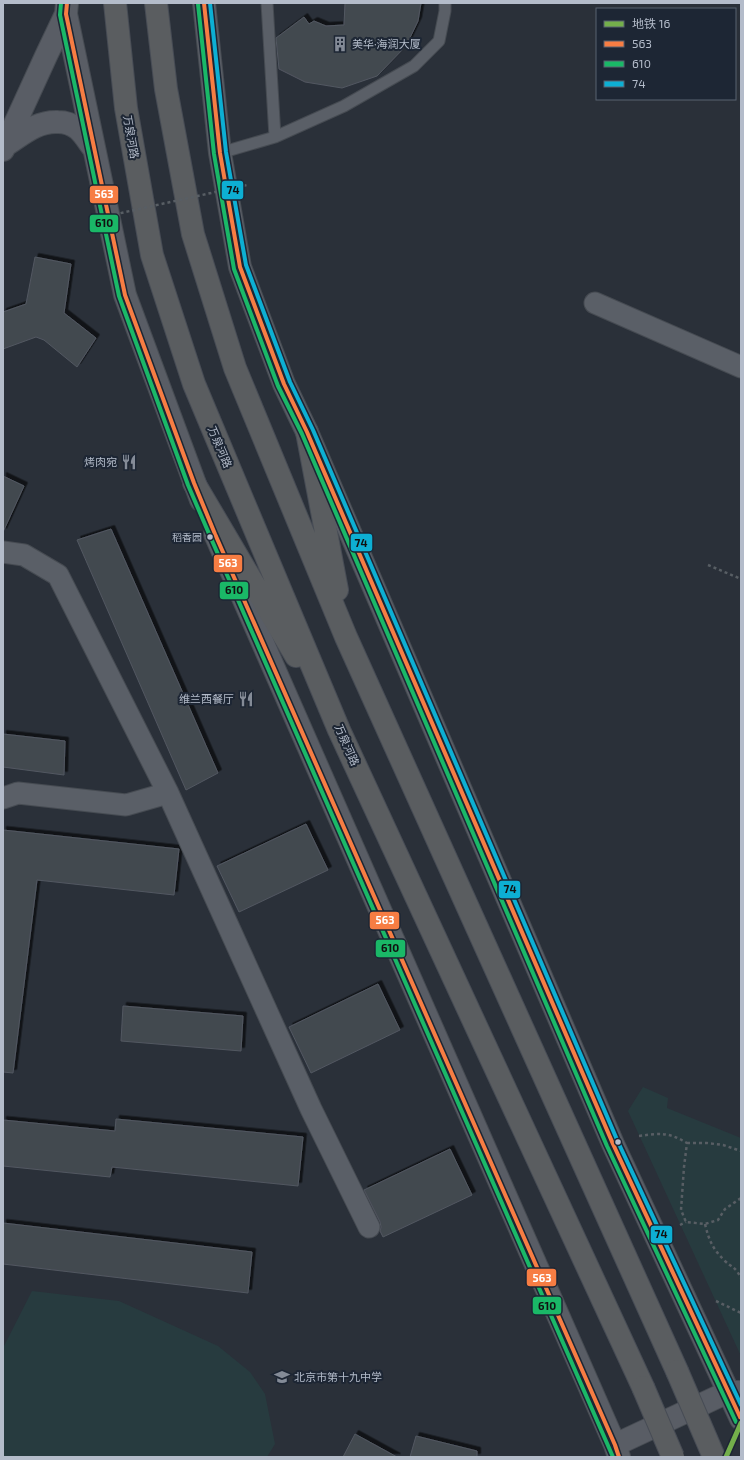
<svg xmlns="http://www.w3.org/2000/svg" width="744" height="1460" font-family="'Exo 2','Noto Sans SC',sans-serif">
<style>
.green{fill:#273b3f}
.building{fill:#434850;stroke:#525861;filter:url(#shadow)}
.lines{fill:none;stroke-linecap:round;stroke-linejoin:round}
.lane-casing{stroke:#464b52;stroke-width:13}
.street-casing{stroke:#464b52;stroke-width:23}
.secondary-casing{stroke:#464b52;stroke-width:24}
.highway-casing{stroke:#474c55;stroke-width:24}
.path{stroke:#585e64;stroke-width:2.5;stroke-dasharray:3 3;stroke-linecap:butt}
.lane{stroke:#5a5f67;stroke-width:11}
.street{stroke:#5a5f67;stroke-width:21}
.secondary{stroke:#595d65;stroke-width:22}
.highway{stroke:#5a5d60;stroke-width:22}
.highway-bridge-casing{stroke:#474c55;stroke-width:24;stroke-linecap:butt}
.path-bridge{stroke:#585e64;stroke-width:2.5;stroke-dasharray:3 3;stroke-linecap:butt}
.highway-bridge{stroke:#5a5d60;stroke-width:22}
.bus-1-casing{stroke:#1d2634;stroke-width:7}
.bus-2-casing{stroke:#1d2634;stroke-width:7}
.bus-3-casing{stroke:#1d2634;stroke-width:7}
.bus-1{stroke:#f77d43;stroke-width:4}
.bus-2{stroke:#1ab867;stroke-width:4}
.bus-3{stroke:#0dafd3;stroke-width:4}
.metro-1-casing{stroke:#1d2634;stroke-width:8}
.metro-1{stroke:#74af4b;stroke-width:5}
.bus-dot{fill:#b4bcca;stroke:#1d2634;stroke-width:1.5}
.labels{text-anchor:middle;stroke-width:4;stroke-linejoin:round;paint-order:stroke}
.bus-label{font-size:10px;fill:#b4bcca;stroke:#1d2634;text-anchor:end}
.poi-label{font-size:11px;fill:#b4bcca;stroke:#1d2634;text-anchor:start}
.street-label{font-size:11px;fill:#b4bcca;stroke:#1d2634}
.line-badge{stroke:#1d2634;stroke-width:1.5}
.badge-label{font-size:11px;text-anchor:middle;font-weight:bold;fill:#fff}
.pale-badge-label{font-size:11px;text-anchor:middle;font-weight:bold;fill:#111}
</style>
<defs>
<filter id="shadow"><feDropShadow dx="3.5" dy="-3.5" stdDeviation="0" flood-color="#0009"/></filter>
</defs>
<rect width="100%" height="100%" fill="#2a3039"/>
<path class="green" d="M643,1087L668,1098L667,1108L741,1138V1356L628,1111Z
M32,1291L119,1301L218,1346L250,1372L265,1394L275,1444L267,1457H3V1348Z"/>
<path class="building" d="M345,3H421L418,21L406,46L377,76L342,88L305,82L279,69L276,38L304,17L309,24L314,21L326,26L344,25Z
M35,257L71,264L64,313L96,338L77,367L44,340L36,337L3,349V312L26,304Z
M3,476L24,486L3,532Z
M111,529L218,773L186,790L77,540Z
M3,734L65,741L64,775L3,767Z
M306,824L328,870L239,912L217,866Z
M3,830L179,849L174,895L37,880L13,1073L3,1072Z
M378,984L400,1030L311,1073L289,1027Z
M123,1006L243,1016L241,1051L121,1041Z
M116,1119L303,1137L298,1186L112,1167L110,1177L3,1166V1120L115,1131Z
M450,1149L472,1195L383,1237L380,1231L381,1227L380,1222L364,1190Z
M3,1223L252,1252L248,1293L3,1264Z
M355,1434L397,1457H343Z
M416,1436L477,1451V1457H410Z"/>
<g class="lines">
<g class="lane-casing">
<path id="lane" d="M267,3L275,137
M220,153L275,137L344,106L414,66L439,41L445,11V3"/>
</g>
<g class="street-casing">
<path id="street" d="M595,303L741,367
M3,552L24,555L58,575L168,793L311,1109L369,1227
M3,798L18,793L126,805L168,793"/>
</g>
<g class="secondary-casing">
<path id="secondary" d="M67,3L66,14L125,295L201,500
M204,3L220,153L240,267L284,384L307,432L613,1144L741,1419
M6,145C23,134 37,121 58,122C65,122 73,125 78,129C84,134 89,143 94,149
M3,150L46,56L66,14
M215,534L615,1445L619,1457
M615,1445L728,1392H741"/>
</g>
<g class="highway-casing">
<path id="highway" d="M115,3L126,108L152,255L194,384L339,730L643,1387
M156,3L166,89L193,234L235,368L346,637L677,1371
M307,432L337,590
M194,483L296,656"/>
</g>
<path class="path" d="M708,565L741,579
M639,1136C661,1133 668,1132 687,1143L684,1167L681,1210L686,1222L705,1224L718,1220L725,1209L741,1198
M687,1143H707L723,1145L741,1151
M705,1224C709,1240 712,1248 724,1260C732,1268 735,1266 741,1278
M680,1225L686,1222
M716,1301L741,1313"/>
<use href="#lane" class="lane"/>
<use href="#street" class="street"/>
<use href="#secondary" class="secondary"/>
<use href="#highway" class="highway"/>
<g class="highway-bridge-casing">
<path id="highway-bridge" d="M677,1371L714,1457
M643,1387L673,1457"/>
</g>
<path class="path-bridge" d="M103,217L247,185"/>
<use href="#highway-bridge" class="highway-bridge"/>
<g class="bus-1-casing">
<path id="bus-1" d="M67,3L66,14L125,295L194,483L215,534L615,1445L619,1457
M204,3L220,153L240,267L284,384L307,432L613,1144L741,1419"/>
</g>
<g class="bus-2-casing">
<path id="bus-2" d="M61,3L60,15L119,296L188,485L210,536L613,1457
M198,4L214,154L234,269L278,386L302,434L607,1146L736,1422"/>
</g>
<g class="bus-3-casing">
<path id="bus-3" d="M210,3L226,152L246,265L290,382L313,430L618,1142L741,1405"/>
</g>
<use href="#bus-1" class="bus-1"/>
<use href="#bus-2" class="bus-2"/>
<use href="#bus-3" class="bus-3"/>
<g class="metro-1-casing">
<path id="metro-1" d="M726,1457L741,1423"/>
</g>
<use href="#metro-1" class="metro-1"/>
</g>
<defs>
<g id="building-bare" transform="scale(1.2)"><path d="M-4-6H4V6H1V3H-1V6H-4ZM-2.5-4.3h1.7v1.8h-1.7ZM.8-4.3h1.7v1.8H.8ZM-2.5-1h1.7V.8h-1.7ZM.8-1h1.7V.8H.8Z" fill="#848b97" stroke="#1d2634" stroke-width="2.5" paint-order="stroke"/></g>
<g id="restaurant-bare" transform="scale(1.2)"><path d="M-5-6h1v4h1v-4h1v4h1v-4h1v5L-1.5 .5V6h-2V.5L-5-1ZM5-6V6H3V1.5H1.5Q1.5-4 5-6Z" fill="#848b97" stroke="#1d2634" stroke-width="2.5" paint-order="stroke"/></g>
<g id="school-bare" transform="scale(1.2)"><path d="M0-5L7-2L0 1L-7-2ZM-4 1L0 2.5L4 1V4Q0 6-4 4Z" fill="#848b97" stroke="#1d2634" stroke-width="2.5" paint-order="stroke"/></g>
</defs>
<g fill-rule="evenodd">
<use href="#building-bare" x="340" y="44"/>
<use href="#restaurant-bare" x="129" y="462"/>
<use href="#restaurant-bare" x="246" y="699"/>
<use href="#school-bare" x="282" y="1377"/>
</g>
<g class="bus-dot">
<circle cx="210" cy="537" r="3.5"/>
<circle cx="618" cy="1142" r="3.5"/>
</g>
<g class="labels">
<g class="bus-label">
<text x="202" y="541">稻香园</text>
</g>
<g class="poi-label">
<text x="352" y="48">美华·海润大厦</text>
<text x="117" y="466" text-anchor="end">烤肉宛</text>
<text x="234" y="703" text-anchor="end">维兰西餐厅</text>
<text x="294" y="1381">北京市第十九中学</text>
</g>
<g class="street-label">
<text transform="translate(131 137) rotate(80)" y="4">万泉河路</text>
<text transform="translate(220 447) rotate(67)" y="4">万泉河路</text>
<text transform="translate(347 745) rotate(66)" y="4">万泉河路</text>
</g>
</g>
<g class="line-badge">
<rect x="221" y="180" width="23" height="20" rx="4" fill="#0dafd3"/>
<rect x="89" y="185" width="30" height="19" rx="4" fill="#f77d43"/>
<rect x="89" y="214" width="30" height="19" rx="4" fill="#1ab867"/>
<rect x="350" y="533" width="23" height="19" rx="4" fill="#0dafd3"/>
<rect x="213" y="554" width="30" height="19" rx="4" fill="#f77d43"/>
<rect x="219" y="581" width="30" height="19" rx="4" fill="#1ab867"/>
<rect x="498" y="880" width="23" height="19" rx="4" fill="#0dafd3"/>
<rect x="369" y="911" width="31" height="19" rx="4" fill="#f77d43"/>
<rect x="375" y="939" width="31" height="19" rx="4" fill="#1ab867"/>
<rect x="650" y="1225" width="23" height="19" rx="4" fill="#0dafd3"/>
<rect x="526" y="1268" width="31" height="19" rx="4" fill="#f77d43"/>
<rect x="532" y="1296" width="30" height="19" rx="4" fill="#1ab867"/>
</g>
<g class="badge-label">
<text x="104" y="198">563</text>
<text x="228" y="567">563</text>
<text x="385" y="924">563</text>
<text x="542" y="1282">563</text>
</g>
<g class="pale-badge-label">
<text x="233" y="194">74</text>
<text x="104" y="227">610</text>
<text x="361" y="547">74</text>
<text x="234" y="594">610</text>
<text x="510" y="893">74</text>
<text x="390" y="952">610</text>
<text x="661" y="1238">74</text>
<text x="547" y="1310">610</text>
</g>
<rect width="744" height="1460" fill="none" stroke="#b4bcca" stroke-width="8"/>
<rect x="596" y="8" width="140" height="92" fill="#1d2634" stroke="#596270"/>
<rect x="604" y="21" width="20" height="6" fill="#74af4b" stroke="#596270"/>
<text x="632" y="28" font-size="12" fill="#b4bcca">地铁 16</text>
<rect x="604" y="41" width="20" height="6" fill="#f77d43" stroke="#596270"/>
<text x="632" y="48" font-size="12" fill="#b4bcca">563</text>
<rect x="604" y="61" width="20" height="6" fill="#1ab867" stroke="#596270"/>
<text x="632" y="68" font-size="12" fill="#b4bcca">610</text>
<rect x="604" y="81" width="20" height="6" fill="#0dafd3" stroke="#596270"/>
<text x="632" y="88" font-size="12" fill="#b4bcca">74</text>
</svg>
